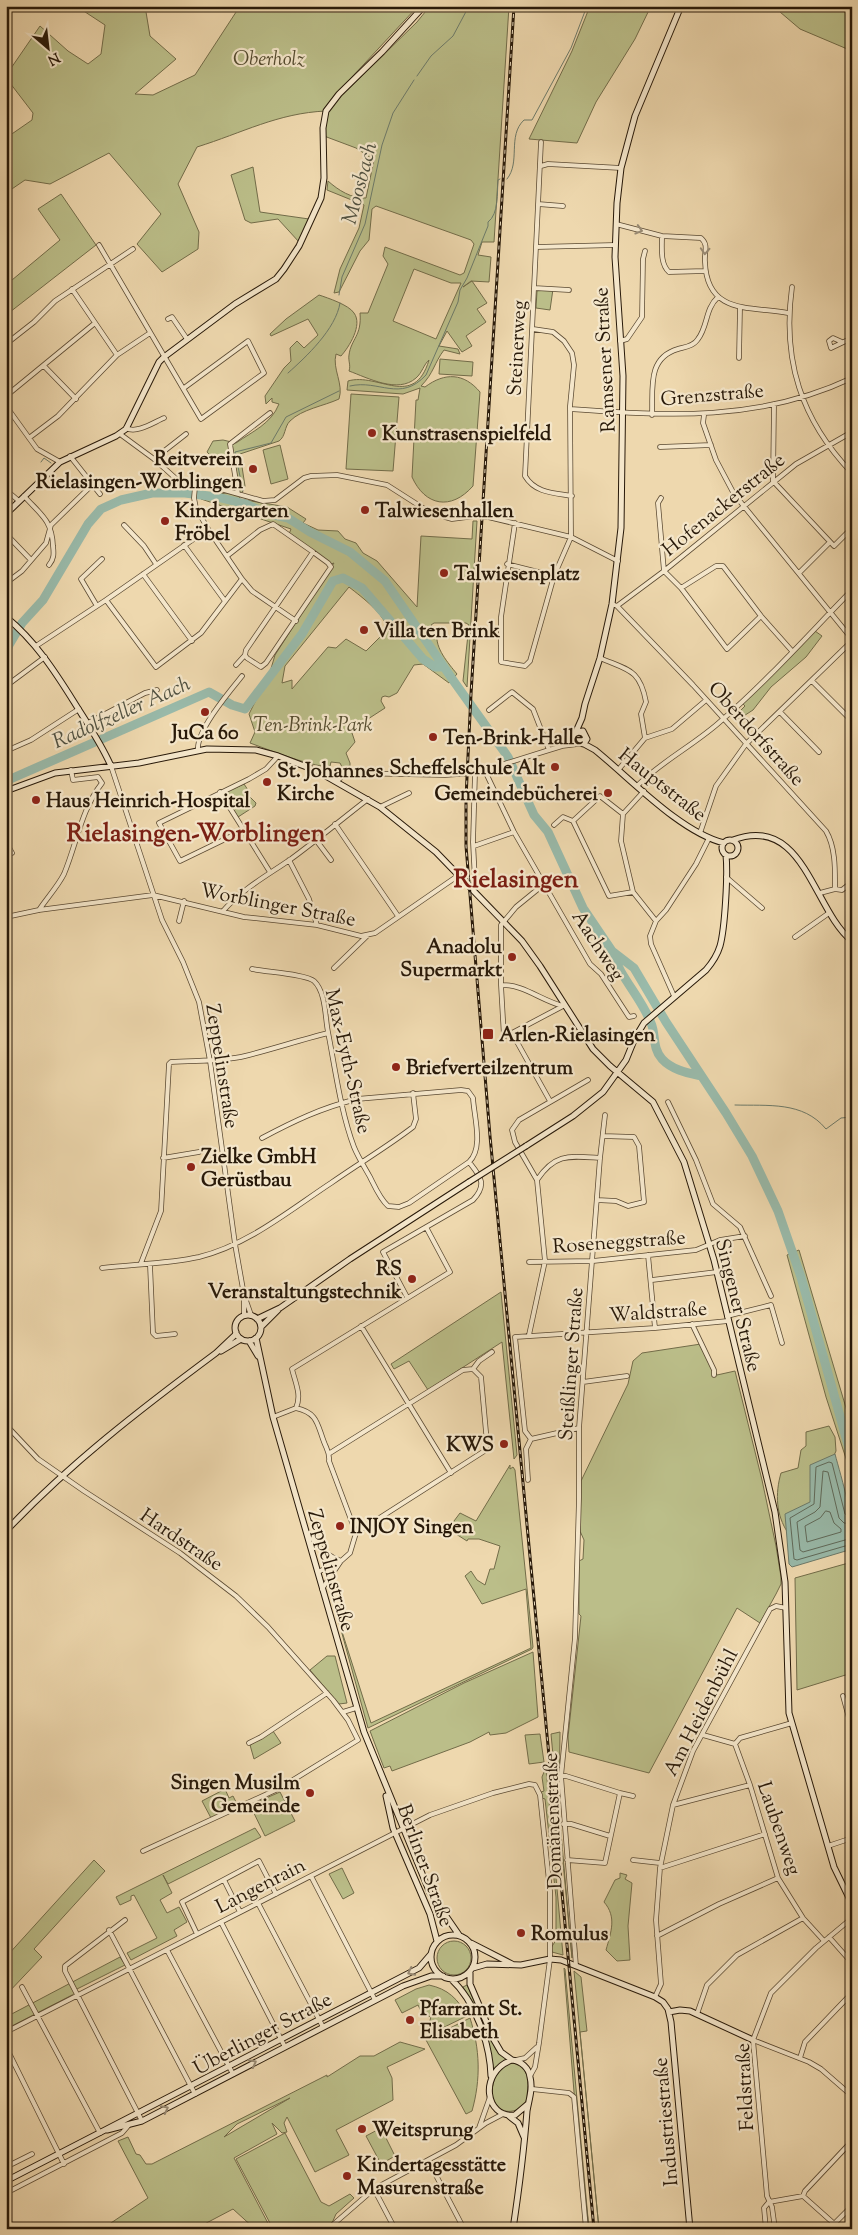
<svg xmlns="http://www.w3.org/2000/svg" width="858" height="2235" font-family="'Sorts Mill Goudy',serif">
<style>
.green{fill:#bbbe89;stroke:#726c49;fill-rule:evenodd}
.water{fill:#99baaa;stroke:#6c7a6a}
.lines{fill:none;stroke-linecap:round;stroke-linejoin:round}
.shore{stroke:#606a5a;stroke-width:1}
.stream{stroke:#6c7a6a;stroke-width:1}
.river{stroke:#99baaa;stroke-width:9}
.street-casing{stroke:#5a4932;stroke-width:5.5}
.secondary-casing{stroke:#281909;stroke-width:7}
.street{stroke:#f4e6ca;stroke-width:4}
.secondary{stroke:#f4e6ca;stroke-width:5}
.rail-casing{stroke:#281909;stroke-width:3}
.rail{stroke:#f4e6ca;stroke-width:1;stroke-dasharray:4;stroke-linecap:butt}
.secondary-bridge-casing{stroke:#281909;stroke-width:7;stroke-linecap:butt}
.secondary-bridge{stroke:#f4e6ca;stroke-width:5}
.oneway{stroke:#988a73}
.poi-dot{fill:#8f2418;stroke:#f4e6ca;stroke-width:2}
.labels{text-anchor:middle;stroke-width:4.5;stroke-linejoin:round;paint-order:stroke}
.park-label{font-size:20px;font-style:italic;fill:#544b2f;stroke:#f4e6ca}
.street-label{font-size:20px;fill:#281909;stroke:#f4e6ca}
.poi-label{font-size:20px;font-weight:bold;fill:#281909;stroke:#f4e6ca;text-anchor:start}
.water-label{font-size:21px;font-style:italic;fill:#505141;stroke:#f4e6ca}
.district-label{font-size:25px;font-weight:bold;fill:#7a1f14;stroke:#f4e6ca}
</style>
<rect width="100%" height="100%" fill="#eed8ae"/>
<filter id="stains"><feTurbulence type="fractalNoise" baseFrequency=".004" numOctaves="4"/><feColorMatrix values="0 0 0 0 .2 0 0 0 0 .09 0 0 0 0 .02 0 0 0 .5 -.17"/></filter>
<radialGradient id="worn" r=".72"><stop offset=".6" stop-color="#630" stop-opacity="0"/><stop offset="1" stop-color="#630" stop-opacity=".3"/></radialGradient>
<path class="green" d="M76,6H145L150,36L176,59L135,94L153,95L195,75L240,6H418L338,92L328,109L417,22L430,6H509L494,242H482L478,255L491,257L489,282L471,281L463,287L472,281L487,303L477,309L486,322L466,336L472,346L462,352L447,331L439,346L458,349L460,354L444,350C434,363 434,373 421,386L425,387C445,372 464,373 480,392L473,486C451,511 425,506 412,477L416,400H418L420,388L403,394L347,390L348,381C378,372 414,410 429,360C424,364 422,373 416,378C398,394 368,378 349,371C351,365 348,361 349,355C351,339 362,336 360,313H368L388,264L383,256L385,247L460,275L464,273L474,244L471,240L376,206L372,209L369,240L360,251L339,292L334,293L340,269L359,228L364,205L327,190L328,181C338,190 352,199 366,198L374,160L356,148L324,136L326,111C278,113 242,133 197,147L178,184L199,232L198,249L162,272L137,244L161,214L109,153L50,184L25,180L6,193V138L32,120L33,113L10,83L7,74L40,26L68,51L88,64L101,54L105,25ZM414,269L451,283H461L436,339L393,321Z
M590,6H651L635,39L596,102L577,143L529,139L572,51Z
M785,6H844L852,13V51L800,29L780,12Z
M253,167L260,212L309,219L299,242L278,219L251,223L245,220L231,175Z
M61,194L96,245L10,312L6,307V285L60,240L38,209Z
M553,289L550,310L536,308L537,291Z
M319,295C328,298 349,305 354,313C363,325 349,347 341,356L336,354C332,369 344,384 339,399C324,406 302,409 290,421C284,427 286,436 279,441L240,454L245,486L239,499L287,507L306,519L303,523L318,530L338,531L345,539L356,543L363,553L377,561L417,607L421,536L472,539L473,521H477L467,687L463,681L469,625L466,623H434L431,625L437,634C435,648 448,663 457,674L449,683L423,664L414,665L397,693L389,697L385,696L382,697L381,701L385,708L351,730L355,742L346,753L350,763V766L342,767L340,763L331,762L330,766C320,770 264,748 250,743L255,732L249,714L270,672L275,655L334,563L331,564L289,534L291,529L201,499L204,493C216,494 227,496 237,487L232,461L226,458L215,460L207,452L213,441L223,440L236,443C253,431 271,424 279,404L272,402V398L266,404L265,396L284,368L291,361L290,348L297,341L304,348L318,335L308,319L271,336L270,334L286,319ZM349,587C364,599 384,613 389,632L387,630L366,651L346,639L336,648L328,647L292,689V680L282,683L285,666Z
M440,359L473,362L472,376L439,374Z
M351,394L399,397L393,471L346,469Z
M280,445L288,479L271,484L263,450Z
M815,631L822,636L806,657L771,687L753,710L739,719L734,717L745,706L743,704Z
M244,784L250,793L248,795L256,803L255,806L238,817L223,793Z
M799,1250L852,1428V1477L826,1397L787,1255Z
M501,1292L517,1455L514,1459L502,1342L428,1390L409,1361L394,1369L391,1364Z
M701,1344L717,1375L735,1371L762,1480L776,1546L781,1577V1584L776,1594L760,1623L737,1608L649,1773L569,1752L568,1737L581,1616L579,1614V1561L583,1559L584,1540L580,1531L581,1481L628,1384L633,1361L642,1353Z
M829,1426L835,1437L836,1451L812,1504L788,1533C776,1515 775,1494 781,1473L798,1468L801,1450L806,1446V1432Z
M510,1465V1469L513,1467L515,1470L533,1647L532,1649L368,1728L338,1619L371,1723L531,1648L526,1589L482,1604L465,1576L471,1571L477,1580L485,1585L490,1569H494L500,1546L479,1539H468L467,1541L448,1529L460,1513L476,1521Z
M852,1562V1673L797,1690L795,1578Z
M533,1652L538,1717L506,1733L490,1735L489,1732L470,1742L392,1771L390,1766L384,1768L370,1731L464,1683Z
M327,1656H335L347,1703L339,1704L310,1670Z
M273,1731L281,1743L254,1759L250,1745Z
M560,1732L559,1810L572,1958L551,1734Z
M540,1734L544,1762L529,1764L525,1735Z
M546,1767L563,1955L552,1952L551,1948L556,1940V1897L545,1799L542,1798L541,1792L544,1791L542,1777Z
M225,1789L229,1798L233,1796L238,1806L211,1818L202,1801Z
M280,1792L295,1821L265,1836L250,1805Z
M255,1828L261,1837L168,1884L163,1875L172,1893L160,1900L167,1913L179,1907L187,1922L174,1930L177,1936L131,1960L127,1953L157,1938L134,1895L131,1896V1900L120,1905L116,1897Z
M94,1860L105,1871L34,1949L42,1957L6,1995V1957Z
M342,1868L354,1893L343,1899L329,1874Z
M620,1873L627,1875L625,1879L632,1883L628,1926L630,1960L617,1961L606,1950C611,1932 617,1917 604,1902L615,1880L620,1878Z
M437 1958a17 17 0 1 1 34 0a17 17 0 1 1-34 0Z
M120,1957L125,1965L75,1990L76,1993L6,2029V2017Z
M564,1968L565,1969L589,2229L574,2092Z
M574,1971L581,1977L587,2031L580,2032L599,2229Z
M429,1985C448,1989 458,1999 467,2016L432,2033L428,2027L431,2017L422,2013L418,2005L402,2013L395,2000L416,1989Z
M467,1985L496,2050L507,2059L493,2069L486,2035L463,1987Z
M470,2018C480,2049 481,2079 472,2111L466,2114L426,2040Z
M400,2042L425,2049L387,2067L392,2078L393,2100L336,2130L349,2155L315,2172L287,2117L284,2123L287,2132L282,2133L272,2123L277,2134L234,2158L271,2229H255L233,2209L195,2229H102L148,2198L118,2141L128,2137L136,2154L140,2155L146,2164H152L327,2075V2077L360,2056H374ZM290,2098L224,2137L237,2124Z
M509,2063L520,2064C526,2071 528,2076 529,2085C532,2123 476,2121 497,2072Z
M381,2128L395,2156L381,2164L366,2136Z
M285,2133L321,2202L329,2206L350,2194L354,2198L336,2214L332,2223L322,2229H274L275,2224L271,2225L236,2159Z"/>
<path class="water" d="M835,1454C841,1477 858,1529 849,1550L792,1567L789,1564L785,1514L810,1502V1465Z"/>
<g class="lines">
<path class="shore" d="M826,1511L830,1512L834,1523L841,1529V1532L807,1542L805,1526L820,1518Z
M852,1518L845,1514L832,1463L829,1462L816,1467L814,1504L790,1518L794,1559L797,1560L852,1544
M852,1524L844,1523L839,1518L828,1472L823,1471L820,1507L815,1512L797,1522L800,1550L803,1552L852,1538"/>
<path class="stream" d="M417,76L431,56L453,36L469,6
M507,179C521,162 507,136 524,120H532L571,48L587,6
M339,295L342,277L365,224L382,145L393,113L414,80
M288,373C306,357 336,329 340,303
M350,386C379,379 400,403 426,375L458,302L460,290L467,278L488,226V222C499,214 497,192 498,180L500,179
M41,462L44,458L51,463
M243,491L235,452L271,443L286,417L339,391
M245,500L246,504
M735,1105C768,1106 803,1101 826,1129L841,1118L852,1117"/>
<path class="river" d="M6,653L9,645L22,623L43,600L88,524L101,509L121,500L152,493H185L217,497L246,504L265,513L288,518L310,532L350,552L385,581L455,683L508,757L534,815L548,832L583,908L612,951L634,968L666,1022L726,1113L752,1156L778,1211L801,1277L852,1459
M6,781L209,692L232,705L245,709L302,634L333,581L343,578L362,588L423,659L435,667H444
M612,951C620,978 641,997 651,1023C656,1034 652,1048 662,1059C672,1070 688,1073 701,1076"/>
<g class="street-casing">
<path id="street" d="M541,142L525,476C535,493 554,493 572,496
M541,166L548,164L621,168
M538,204L563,206
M616,224L662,236L701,238C709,245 704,252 705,262C707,315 750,306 788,313
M662,236C662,248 660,264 669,272L705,271
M99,245L201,419L264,373L248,341L184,388
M536,247L615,245
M792,287C782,360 801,420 852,473
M534,288L569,290
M72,289L117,355
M168,319L172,317L187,339
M620,341L627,339L642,317L643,259L645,251
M842,342L833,338L829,341L831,348L852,338
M6,344L34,322L55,301L133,249
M739,358L740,307
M44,366L76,399
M6,396L95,323
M774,404L773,481L834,546L850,530L852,532
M6,406L37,449L60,462
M570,409C669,416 759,422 852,378
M652,415C653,388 647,358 678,349C685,347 694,346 698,339C708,326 705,309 718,297
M704,415L703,423L716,460L734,494L852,639
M126,428C137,434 154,422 164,418
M120,434L154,459L182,484L195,487L210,486L263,501L275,500L304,478L311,476L337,475L387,485L423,508L445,517L452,519L475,516L488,517L571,537L618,561
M29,438L58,416L117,355L150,333
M660,447L711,445
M70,456L100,494
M154,459L186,434
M195,487L194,498L196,508L208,529L242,579L252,591L296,621
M6,490L19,501
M238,494L230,444L270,413
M24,496C41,515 52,520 53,546C54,554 54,559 49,565
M661,498L658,503L664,571L681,588L727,649L761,616
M515,523L501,617V662L525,666L530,661L554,576L571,537L570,406L574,365L572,353L564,341L553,332L533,329
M124,525L144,546L156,564
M6,534L31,560
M184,545L225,601
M227,556L260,530L273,524L313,552
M507,564L554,576
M799,573L830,542
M143,574L192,641
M6,583L22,571L46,543L51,525L92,485
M681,588L716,566H723L761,616L792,651
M106,600L156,667L201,633L242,579
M612,604L617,606L693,685L826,831C836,848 835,871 835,889
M97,606L81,579L102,559
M617,606L664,571L796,464L852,432
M36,646L106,600L208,529
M600,658C628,670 640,669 646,702L641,714L645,738
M236,665L245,655L246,650L313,552L328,563L331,567L266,663L261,667L247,658L245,655
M812,681L852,721
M6,686L45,657
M489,710L512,692L533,709L549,750
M780,712L819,752
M88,723L145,693L157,690
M564,745L574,738
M198,750C196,731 229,692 242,676
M6,751L31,740L79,709
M111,766L162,920L183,962L199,1002L210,1061L235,1244L244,1295L251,1315
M619,769L645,738L672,729L705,701
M485,771L514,832L590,964L601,974L629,1017L634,1016
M337,781L345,774L351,773L445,775L475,773L562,746L578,744
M638,785C663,760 696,744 722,720C768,680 809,634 852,590
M644,791L623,814L621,841L633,892L656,921
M220,792L270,872
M380,807L409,793
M623,814L600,796L573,821L609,896L633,892
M335,824L398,916
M554,825L563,817L573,821
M244,830L180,861L159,823L249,779L266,769L278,756
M700,833L716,786L746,744L852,641
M316,840L331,860
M6,842L12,853L6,856
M474,846L514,832
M289,860L309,899L317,925
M726,877L762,908
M472,889L475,881L473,842L475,773
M820,893L835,889L842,890L852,882
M39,910C47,898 58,886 64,874C77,843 81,810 102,783L98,777L73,780L71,770
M223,911C242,889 268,875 291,859C317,840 342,819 368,799
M6,917L39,910L153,895L244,917L317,925L361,936L375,933L459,875
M179,921L184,901
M795,937L829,913
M334,968L367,936
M252,969C266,972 306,974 314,981C326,992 325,1018 328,1032C335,1068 341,1113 354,1147C358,1157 365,1168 370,1177C375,1187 380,1199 388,1206L399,1207L409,1203L469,1162C484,1148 474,1117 473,1098L468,1091L461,1090L357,1099C321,1108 294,1121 262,1138
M501,985C523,984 542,1001 563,1006
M674,996L651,944L650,936L656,921L666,910L696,864L709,838
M505,1030L512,1033L550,1101
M512,1033L563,1006
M504,1037L501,985V925L516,907L543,885
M668,1102L696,1160L713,1204L740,1227L771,1296
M163,1158L199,1152
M537,1180C555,1153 569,1156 600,1158
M597,1200L616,1201L628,1206L644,1202L639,1146L634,1137L603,1136
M648,1255L655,1328
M529,1262L593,1261L696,1250L720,1240L745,1236
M141,1263L161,1211L169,1064L171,1062C196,1060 221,1062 245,1056C273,1049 300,1040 328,1033
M150,1265L153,1333L156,1336L175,1334
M102,1268C135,1264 167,1264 199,1257C248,1245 290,1210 331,1183C358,1164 387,1147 413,1127L416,1119L413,1093
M652,1280L717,1272
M407,1297L383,1252L473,1200C488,1184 480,1176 469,1162
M244,1316V1297
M727,1316L771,1305L782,1343
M692,1324L714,1370V1375
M361,1326L451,1473
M529,1335L545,1261L537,1180L515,1142L512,1130L519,1120L588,1080
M583,1382L627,1376
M296,1408C318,1413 317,1424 324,1442C327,1450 330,1453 329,1461L356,1533L350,1553L341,1561L322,1589
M273,1417L296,1408C302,1395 295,1382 292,1369L450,1272L426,1227
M6,1425L38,1459L84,1491L180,1553L236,1596L268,1627L333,1700L348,1720L358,1740L280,1788L143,1851
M579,1428L531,1439L525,1431L515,1337L655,1328L728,1321
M330,1453L463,1370L473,1369L479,1361L492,1352
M528,1480L526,1449L531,1439
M356,1533L486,1450L487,1443L481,1377L473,1369
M307,1534C321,1546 321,1553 341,1561
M318,1572L339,1562
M843,1696L852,1729
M343,1712L356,1708
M703,1735L735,1744L740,1738L792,1723
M249,1743L261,1737L327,1693
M735,1744L750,1785L778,1878L803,1918L824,1941
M561,1776H566L620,1793L605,1863L567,1860
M620,1793L633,1796
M673,1805L750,1785
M563,1824H571L610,1836
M828,1846L852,1838
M633,1860L660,1863
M660,1868L765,1834
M311,1876L375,2000
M224,1880L240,1912
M258,1903L323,2027
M125,1920L65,1966V1971L142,2121
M221,1922L285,2047
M109,1930L195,2094
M197,1934L182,1902L259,1861L276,1894
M657,1936L719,1904L778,1878
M829,1937L852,1963
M167,1950L233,2074
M576,1966L561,1776L575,1638L579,1498V1428L600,1158L605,1115
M22,1987L100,2133
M655,1997L661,1984L656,1920L660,1868L673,1805L693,1751L770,1609L776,1606L786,1608
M697,2014L707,1985L737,1955L803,1918
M6,2032L430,1815L493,1793L529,1784L535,1785L540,1795L550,1891V1959L539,2043L535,2067L530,2076
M753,2040L809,2062L821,2069L852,2096
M6,2047L64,2164
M800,2058L805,2042L852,1993
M516,2060L525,2058L537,2047
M532,2089L569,2093L574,2097L586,2229
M479,2128L490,2097
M428,2160L464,2229
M6,2167L32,2154
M6,2167L11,2178
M374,2189L395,2229
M6,2193L122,2133L128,2126
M803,2196L805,2191L852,2141
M769,2202L803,2196L840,2229
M834,2224L852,2206
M328,2229L374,2189L456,2145L486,2123L503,2114
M766,2229L764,2208L769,2202
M775,2229L772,2207L767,2196L753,2040L771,1993L816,1948L852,1918"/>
</g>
<g class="secondary-casing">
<path id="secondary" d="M6,514L60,462L116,436L126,429L159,362L164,357L235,304L276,279L284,269L299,246L321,198L324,178L323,128L326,111L339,94L382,52L424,6
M6,617C35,641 54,670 74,702C87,723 101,743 111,766
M577,732L583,731L587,739L584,744L576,742L574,736L582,718L585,704L600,658L612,604L621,528L623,376L615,257L617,203L621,168L635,116L681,6
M584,744L595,750C631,779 680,832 724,843
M6,791L55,773L139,763L207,749L256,750L278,756L317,771L380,807L436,852L522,941L540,966L593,1049L610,1066L653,1102L684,1162L714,1260L775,1512L785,1582L789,1713L834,1867L852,1904
M722 848a8 8 0 1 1 16 0a8 8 0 1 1-16 0Z
M733,840C804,813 813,910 852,941
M526,1146L573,1116L603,1092L626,1060L635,1038L644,1023L706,970C712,963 717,956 720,946C725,928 728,874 726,855
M235 1328a13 13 0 1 1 26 0a13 13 0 1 1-26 0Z
M257,1319L280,1308L350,1259L469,1182
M261,1327L278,1310
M256,1338L273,1417L364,1732L430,1893L459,1935
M249,1341L258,1356
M221,1351L241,1339
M6,1531C69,1464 142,1408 216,1353L235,1335L236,1332
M386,1796L393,1828L430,1914L437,1941
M431 1957a22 22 0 1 1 44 0a22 22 0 1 1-44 0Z
M471,1943L512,1964
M473,1968L487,1964L521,1965L550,1959L561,1960L655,1997L663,2002L668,2009L671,2022L690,2229
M470,1973V1984L494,2040L501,2052L512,2060
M451,1979C475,2001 490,2043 491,2076
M669,2012L680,2010L690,2011L753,2040
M509,2116L518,2123L524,2137
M107,2130L142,2121L403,1986L431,1976H443
M6,2181L419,1968L431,1954
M513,2229C519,2189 524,2150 527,2111C529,2099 533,2089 530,2077C529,2068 521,2061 512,2060C478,2072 485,2119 515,2115L528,2104"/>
</g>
<use href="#street" class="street"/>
<use href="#secondary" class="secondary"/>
<g class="rail-casing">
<path id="rail" d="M514,6L471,694L466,798V846L490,1136L594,2229"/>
</g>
<use href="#rail" class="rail"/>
<g class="secondary-bridge-casing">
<path id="secondary-bridge" d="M469,1182L526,1146"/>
</g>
<use href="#secondary-bridge" class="secondary-bridge"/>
</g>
<defs><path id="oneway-chevron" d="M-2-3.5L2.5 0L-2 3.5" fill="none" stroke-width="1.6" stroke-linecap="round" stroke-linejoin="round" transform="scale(1.25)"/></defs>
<g class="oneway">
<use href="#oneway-chevron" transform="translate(639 230) rotate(16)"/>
<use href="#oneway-chevron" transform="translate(705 251) rotate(93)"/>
<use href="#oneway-chevron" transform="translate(411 1972) rotate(153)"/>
<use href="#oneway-chevron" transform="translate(253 2063) rotate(-28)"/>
<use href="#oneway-chevron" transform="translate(165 2109) rotate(-27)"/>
</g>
<g class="poi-dot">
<circle cx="372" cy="433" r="5"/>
<circle cx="253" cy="469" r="5"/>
<circle cx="365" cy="510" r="5"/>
<circle cx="165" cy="521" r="5"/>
<circle cx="444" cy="573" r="5"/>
<circle cx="364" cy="630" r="5"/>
<circle cx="205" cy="712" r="5"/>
<circle cx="433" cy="737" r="5"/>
<circle cx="555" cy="767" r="5"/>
<circle cx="267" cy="782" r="5"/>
<circle cx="608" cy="793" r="5"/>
<circle cx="36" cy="800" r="5"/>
<circle cx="512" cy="957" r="5"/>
<rect x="482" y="1028" width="12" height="12" rx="2.5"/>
<circle cx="396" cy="1067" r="5"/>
<circle cx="191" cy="1167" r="5"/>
<circle cx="412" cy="1279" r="5"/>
<circle cx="504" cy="1444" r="5"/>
<circle cx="340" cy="1526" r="5"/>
<circle cx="310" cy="1793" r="5"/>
<circle cx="521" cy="1933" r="5"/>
<circle cx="410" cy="2020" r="5"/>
<circle cx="362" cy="2129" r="5"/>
<circle cx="347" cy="2176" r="5"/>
</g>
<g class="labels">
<g class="park-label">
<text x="269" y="65">Oberholz</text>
<text x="313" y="731">Ten-Brink-Park</text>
</g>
<g class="street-label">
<text transform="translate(516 348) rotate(-87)" y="7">Steinerweg</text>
<text transform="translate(604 360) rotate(-93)" y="7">Ramsener Straße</text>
<text transform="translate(712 394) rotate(-5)" y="7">Grenzstraße</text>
<text transform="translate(723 504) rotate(-39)" y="7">Hofenackerstraße</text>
<text transform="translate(757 733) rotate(48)" y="7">Oberdorfstraße</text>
<text transform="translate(663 784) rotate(38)" y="7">Hauptstraße</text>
<text transform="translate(278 904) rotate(11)" y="7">Worblinger Straße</text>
<text transform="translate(599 945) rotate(57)" y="7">Aachweg</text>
<text transform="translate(349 1061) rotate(77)" y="7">Max-Eyth-Straße</text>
<text transform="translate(223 1066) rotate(81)" y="7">Zeppelinstraße</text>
<text transform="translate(619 1241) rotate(-4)" y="7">Roseneggstraße</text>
<text transform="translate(739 1305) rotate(76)" y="7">Singener Straße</text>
<text transform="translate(658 1311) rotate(-4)" y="7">Waldstraße</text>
<text transform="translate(570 1364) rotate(-86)" y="7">Steißlinger Straße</text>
<text transform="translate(182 1539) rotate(34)" y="7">Hardstraße</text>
<text transform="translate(332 1570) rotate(74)" y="7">Zeppelinstraße</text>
<text transform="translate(700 1712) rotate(-63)" y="7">Am Heidenbühl</text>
<text transform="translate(552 1821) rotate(-92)" y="7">Domänenstraße</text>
<text transform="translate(780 1828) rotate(71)" y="7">Laubenweg</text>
<text transform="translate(426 1865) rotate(70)" y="7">Berliner Straße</text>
<text transform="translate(260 1885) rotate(-27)" y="7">Langenrain</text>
<text transform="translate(262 2033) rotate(-28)" y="7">Überlinger Straße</text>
<text transform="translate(744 2087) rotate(-93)" y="7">Feldstraße</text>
<text transform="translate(665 2122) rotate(-95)" y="7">Industriestraße</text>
</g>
<g class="poi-label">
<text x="382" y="440">Kunstrasenspielfeld</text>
<text x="243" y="465" text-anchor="end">Reitverein<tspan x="243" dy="23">Rielasingen-Worblingen</tspan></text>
<text x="175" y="517">Kindergarten<tspan x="175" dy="23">Fröbel</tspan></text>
<text x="375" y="517">Talwiesenhallen</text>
<text x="454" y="580">Talwiesenplatz</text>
<text x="374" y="637">Villa ten Brink</text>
<text x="205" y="739" text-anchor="middle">JuCa 60</text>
<text x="443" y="744">Ten-Brink-Halle</text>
<text x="545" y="774" text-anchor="end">Scheffelschule Alt</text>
<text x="277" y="777">St. Johannes<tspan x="277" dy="23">Kirche</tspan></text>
<text x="598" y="800" text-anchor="end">Gemeindebücherei</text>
<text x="46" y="807">Haus Heinrich-Hospital</text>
<text x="502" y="953" text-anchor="end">Anadolu<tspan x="502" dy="23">Supermarkt</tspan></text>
<text x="499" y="1041">Arlen-Rielasingen</text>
<text x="406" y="1074">Briefverteilzentrum</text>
<text x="201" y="1163">Zielke GmbH<tspan x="201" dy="23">Gerüstbau</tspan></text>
<text x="402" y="1275" text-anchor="end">RS<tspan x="402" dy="23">Veranstaltungstechnik</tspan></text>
<text x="494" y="1451" text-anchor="end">KWS</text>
<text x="350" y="1533">INJOY Singen</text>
<text x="300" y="1789" text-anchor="end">Singen Musilm<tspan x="300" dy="23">Gemeinde</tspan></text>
<text x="531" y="1940">Romulus</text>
<text x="420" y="2015">Pfarramt St.<tspan x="420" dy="23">Elisabeth</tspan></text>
<text x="372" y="2136">Weitsprung</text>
<text x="357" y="2171">Kindertagesstätte<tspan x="357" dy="23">Masurenstraße</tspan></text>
</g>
<g class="water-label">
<text transform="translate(359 183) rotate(-75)" y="7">Moosbach</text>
<text transform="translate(121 712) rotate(-24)" y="7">Radolfzeller Aach</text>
</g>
<g class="district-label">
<text x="196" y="841">Rielasingen-Worblingen</text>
<text x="516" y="887">Rielasingen</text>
</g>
</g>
<rect width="858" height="2235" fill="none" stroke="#eed8ae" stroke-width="25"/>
<rect x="8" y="8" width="843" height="2220" fill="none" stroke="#281909" stroke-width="2.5"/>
<rect x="12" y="12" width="833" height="2210" fill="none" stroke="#281909"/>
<g transform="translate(48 48) rotate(152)" stroke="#f4e6ca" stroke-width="4" paint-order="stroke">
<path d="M0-4L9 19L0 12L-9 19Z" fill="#281909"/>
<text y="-8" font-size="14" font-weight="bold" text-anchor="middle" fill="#281909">N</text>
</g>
<rect width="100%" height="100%" filter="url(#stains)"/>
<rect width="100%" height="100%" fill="url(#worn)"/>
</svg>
